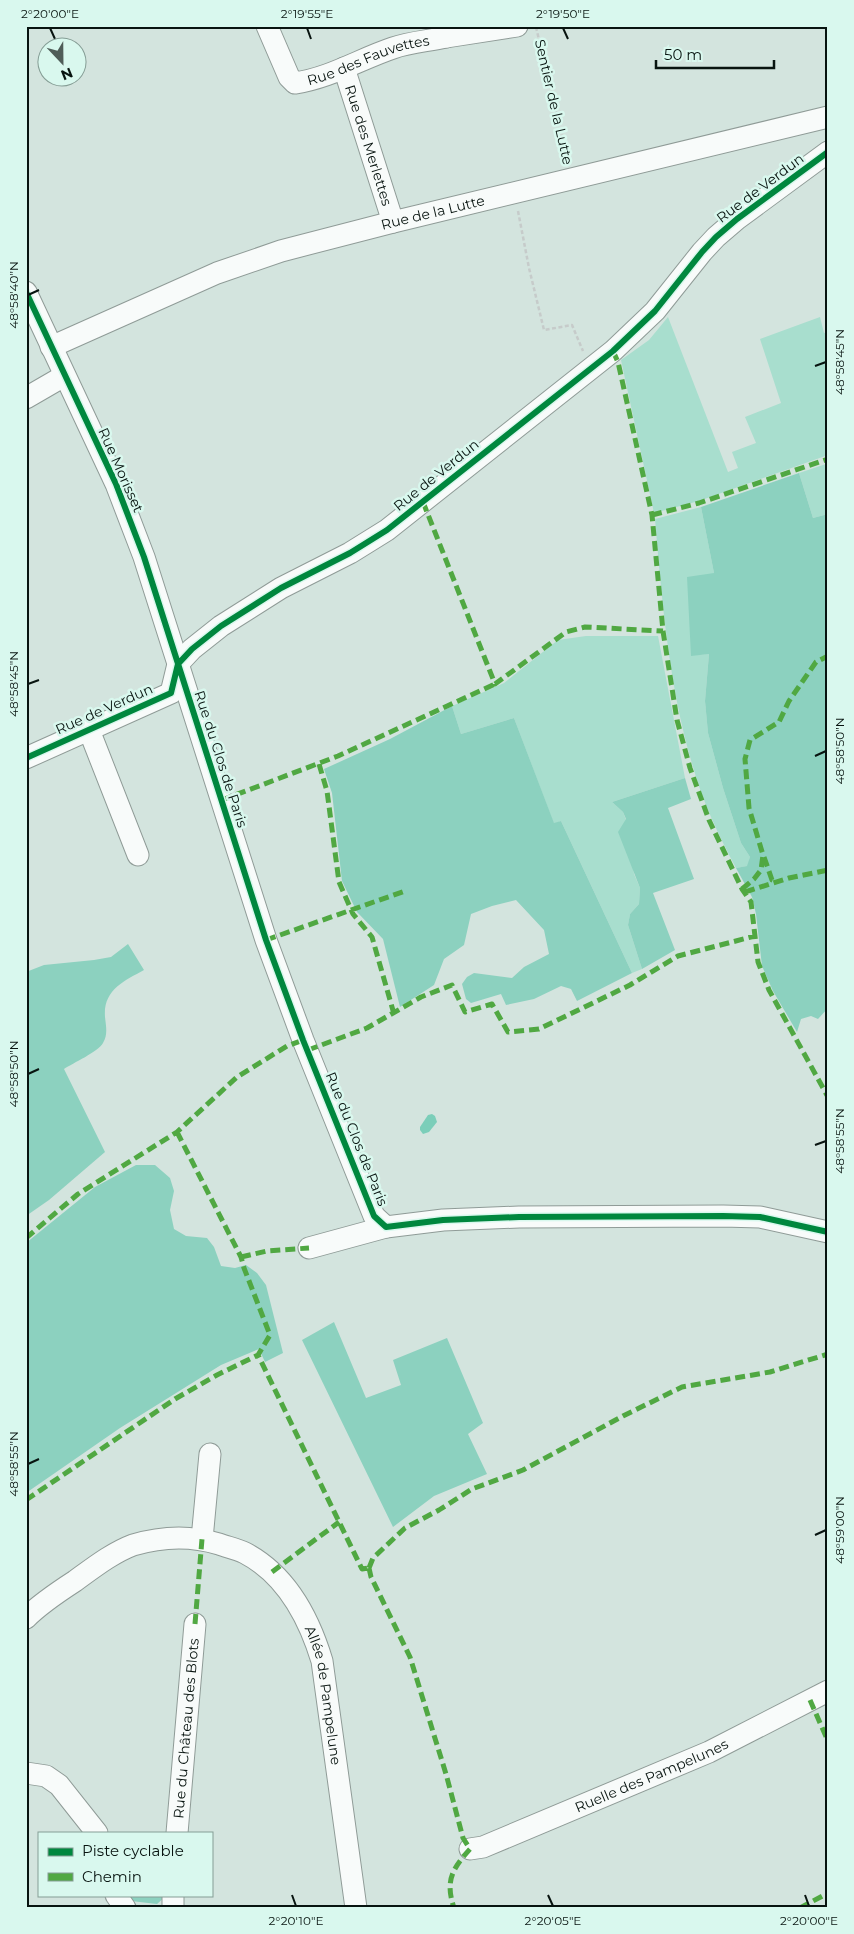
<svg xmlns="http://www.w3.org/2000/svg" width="854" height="1934" font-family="Montserrat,sans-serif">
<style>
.green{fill:#a8dece}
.forest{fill:#8cd1bf}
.water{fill:#7bceb9}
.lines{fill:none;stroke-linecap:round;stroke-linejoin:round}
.minor-casing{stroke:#8f9b97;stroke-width:23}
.path{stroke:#c6cbca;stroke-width:2.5;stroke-dasharray:4 2.5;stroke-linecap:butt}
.minor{stroke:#f8fbfa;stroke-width:21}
.quiet{stroke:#50a842;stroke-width:5;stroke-dasharray:10 5;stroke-linecap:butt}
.cycleway-casing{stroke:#d9f8ee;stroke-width:9}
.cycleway{stroke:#00873e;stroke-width:6}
.ticks{fill:none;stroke:#081410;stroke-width:2}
.labels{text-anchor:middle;stroke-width:5;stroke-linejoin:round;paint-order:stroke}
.street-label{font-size:14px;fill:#081410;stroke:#d9f8ee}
.neatline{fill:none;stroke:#081410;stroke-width:2}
.ticks-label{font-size:12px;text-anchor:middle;fill:#081410}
</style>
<rect width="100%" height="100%" fill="#d3e4de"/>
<path class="green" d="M668,317L728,472L738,468L732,452L756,443L745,417L781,403L760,339L820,317L824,333L828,332V455L699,501L654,513L621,360L649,340Z
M826,464L828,469V514L813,518L799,473Z
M701,507L714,573L691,632V655L709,654L705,701L708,733L723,788L741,843L750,857L748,866L736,868C719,836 703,803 693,767C669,687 662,602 655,519Z
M586,636H658L685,778L612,802L623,812L626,820L634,874L640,888L639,904L630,914L628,925L642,969L632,973L561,821L554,824L514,718L461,734L452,706L504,683L558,640Z"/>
<path class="forest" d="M799,473L813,518L828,514V1008L818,1019L811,1016L801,1019L797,1032L773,991L762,966L756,914L752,897L736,868L747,866L750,857L741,843L723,788L708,733L705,701L709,654L691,656L687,577L714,573L701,507Z
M452,706L461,734L514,718L554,823L561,821L632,973L577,1001L571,989L561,986L534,999L506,1005L501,994L471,1003L466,999L462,984L467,977L474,973L512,978L524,967L549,954L544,930L516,900L492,906L471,914L464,945L444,959L434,985L400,1007L383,939L357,912L342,881L332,793L324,769L390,739Z
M685,778L691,799L668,808L694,879L653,893L675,950L642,969L628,925L630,914L639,904L640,888L618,832L626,819L623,812L612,802Z
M128,944L144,970C124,981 103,990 105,1017C106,1027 108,1034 103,1043C98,1052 73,1063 64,1069L105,1152L49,1200L26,1216V972L44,965L94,960L111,957Z
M136,1165H155L170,1178L174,1191L170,1210L174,1229L186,1236L207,1238L214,1247L221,1266L235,1268L246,1265L257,1273L266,1285L283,1353L265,1362L259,1349L221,1365L120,1428L26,1493V1243L95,1187Z
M334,1322L366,1398L401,1385L393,1360L447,1338L483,1423L468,1434L487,1474L434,1496L393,1527L302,1340Z
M126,1895H167L157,1904L131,1901Z"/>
<path class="water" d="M432,1114L435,1116L437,1122L429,1132L423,1134L420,1130V1127L428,1115Z"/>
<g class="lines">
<g class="minor-casing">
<g id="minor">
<path id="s1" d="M267,26L289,77L295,83C330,78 360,59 393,48C410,42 429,41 446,37L444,26"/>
<path d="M446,37L517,26"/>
<path id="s2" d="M344,68L393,222"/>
<path d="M26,292L116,484L144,557L266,940L303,1040L374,1216L386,1227L443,1220L519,1217L723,1216L760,1217L828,1232"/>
<path id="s3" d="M51,347L217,273L281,251L393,222L828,117"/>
<path d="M26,398L64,376"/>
<path d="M89,730L138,855"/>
<path d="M26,758L171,693L178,664L192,649L221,626L281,588L350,553L387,530L613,351L655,311L702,252L716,237L737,219L828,152"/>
<path d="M309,1248L386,1227"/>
<path d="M202,1539L210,1454"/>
<path id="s4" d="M26,1618C40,1604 58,1592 75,1581C93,1568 112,1553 133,1545C163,1536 190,1535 219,1544C227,1547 237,1549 245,1553C287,1575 309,1618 322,1661L356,1908"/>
<path d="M26,1773L46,1776L59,1785L97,1833"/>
<path id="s5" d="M177,1833L195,1624"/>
<path id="s6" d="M470,1849L483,1847L709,1752L828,1691"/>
<path d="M116,1895L125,1908"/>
<path d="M173,1908V1895"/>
</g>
</g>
<path class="path" d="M216,26H218
M536,27L568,163
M518,211L529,268L544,330L572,325L583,351"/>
<use href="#minor" class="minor"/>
<path class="quiet" d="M613,351L618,362L652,515L663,631L677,720L690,768L709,820L742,889L751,902L758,962L769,990L828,1097
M423,502L495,684L566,632L585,627L663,631
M652,515L699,503L828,459
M319,764L327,791L339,882L353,914L372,937L394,1014
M222,800L338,756L495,684
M764,857L772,880L777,882
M742,889L754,879L761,870L763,855L749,808L745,759L750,740L779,722L789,701L816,662L828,656
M745,892L789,878L828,870
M266,940L405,891
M308,1050L367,1028L421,997L452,985L465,1012L492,1004L508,1032L539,1029L630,985L678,956L755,936
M177,1132L241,1257L244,1268L270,1335L258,1355L362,1569L369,1568
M26,1238L78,1194L177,1132L237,1077L287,1046L303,1040
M241,1257L267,1251L309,1248
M26,1500L175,1399L217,1375L258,1355
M369,1568L373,1558L405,1528L439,1510L472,1489L523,1470L623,1416L682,1387L770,1372L828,1354
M369,1568L371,1577L410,1657L446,1774L463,1838L470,1849C452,1869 445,1881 454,1908
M272,1572L339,1522
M195,1624L202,1539
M810,1700L828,1741
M800,1908L828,1893"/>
<g class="cycleway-casing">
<path id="cycleway" d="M26,292L116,484L144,557L266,940L303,1040L374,1216L386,1227L443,1220L519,1217L723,1216L760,1217L828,1232
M26,758L171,693L178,664L192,649L221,626L281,588L350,553L387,530L613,351L655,311L702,252L716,237L737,219L828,152"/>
</g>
<use href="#cycleway" class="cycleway"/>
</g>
<path class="ticks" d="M50,28L55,39M307,28L311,39M563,28L568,39M28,295L39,290M815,366L826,362M28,684L39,680M815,756L826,751M28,1074L39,1069M815,1145L826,1141M28,1464L39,1459M815,1535L826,1530M292,1895L296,1906M548,1895L553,1906M805,1895L809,1906"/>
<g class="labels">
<g class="street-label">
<text dy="5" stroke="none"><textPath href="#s1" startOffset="141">Rue des Fauvettes</textPath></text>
<text transform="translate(554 102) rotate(77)" y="5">Sentier de la Lutte</text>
<text dy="5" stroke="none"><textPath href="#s2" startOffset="81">Rue des Merlettes</textPath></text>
<text transform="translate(760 188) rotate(-37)" y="5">Rue de Verdun</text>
<text dy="5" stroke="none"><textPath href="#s3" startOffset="406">Rue de la Lutte</textPath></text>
<text transform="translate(121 470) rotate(66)" y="5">Rue Morisset</text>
<text transform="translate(436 475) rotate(-39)" y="5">Rue de Verdun</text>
<text transform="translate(104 709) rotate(-24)" y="5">Rue de Verdun</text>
<text transform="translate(221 759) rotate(72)" y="5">Rue du Clos de Paris</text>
<text transform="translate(357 1139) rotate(68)" y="5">Rue du Clos de Paris</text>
<text dy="5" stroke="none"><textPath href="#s4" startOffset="415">Allée de Pampelune</textPath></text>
<text dy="5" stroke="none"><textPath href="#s5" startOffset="105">Rue du Château des Blots</textPath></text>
<text dy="5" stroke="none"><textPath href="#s6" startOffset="196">Ruelle des Pampelunes</textPath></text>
</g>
</g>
<rect width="854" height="1934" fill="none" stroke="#d9f8ee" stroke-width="55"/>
<rect x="38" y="1832" width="175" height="65" fill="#d9f8ee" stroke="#859d95"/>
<rect x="48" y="1848" width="25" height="8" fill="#00873e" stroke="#859d95"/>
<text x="82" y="1856" font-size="15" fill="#081410">Piste cyclable</text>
<rect x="48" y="1873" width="25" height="8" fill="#50a842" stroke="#859d95"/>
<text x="82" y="1882" font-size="15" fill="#081410">Chemin</text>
<g transform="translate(62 62) rotate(158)"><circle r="24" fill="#d9f8ee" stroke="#859d95"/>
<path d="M0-4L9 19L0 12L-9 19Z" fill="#4f5d58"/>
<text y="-8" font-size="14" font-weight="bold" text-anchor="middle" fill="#081410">N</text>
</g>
<path d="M656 60v8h118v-8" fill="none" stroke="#081410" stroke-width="2.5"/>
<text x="664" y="60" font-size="15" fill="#081410" stroke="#d9f8ee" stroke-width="4" paint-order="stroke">50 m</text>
<rect x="28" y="28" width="798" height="1878" class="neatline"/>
<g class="ticks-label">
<text x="50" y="18">2°20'00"E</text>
<text x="307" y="18">2°19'55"E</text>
<text x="563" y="18">2°19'50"E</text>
<text transform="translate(14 295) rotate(-90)" y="4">48°58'40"N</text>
<text transform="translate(840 362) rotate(-90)" y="4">48°58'45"N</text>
<text transform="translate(14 684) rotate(-90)" y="4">48°58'45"N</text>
<text transform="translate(840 751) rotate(-90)" y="4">48°58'50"N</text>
<text transform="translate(14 1074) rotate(-90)" y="4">48°58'50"N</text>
<text transform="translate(840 1141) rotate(-90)" y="4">48°58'55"N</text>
<text transform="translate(14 1464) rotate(-90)" y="4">48°58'55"N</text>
<text transform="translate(840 1530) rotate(-90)" y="4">48°59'00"N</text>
<text x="296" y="1925">2°20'10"E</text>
<text x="553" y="1925">2°20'05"E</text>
<text x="809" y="1925">2°20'00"E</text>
</g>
</svg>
